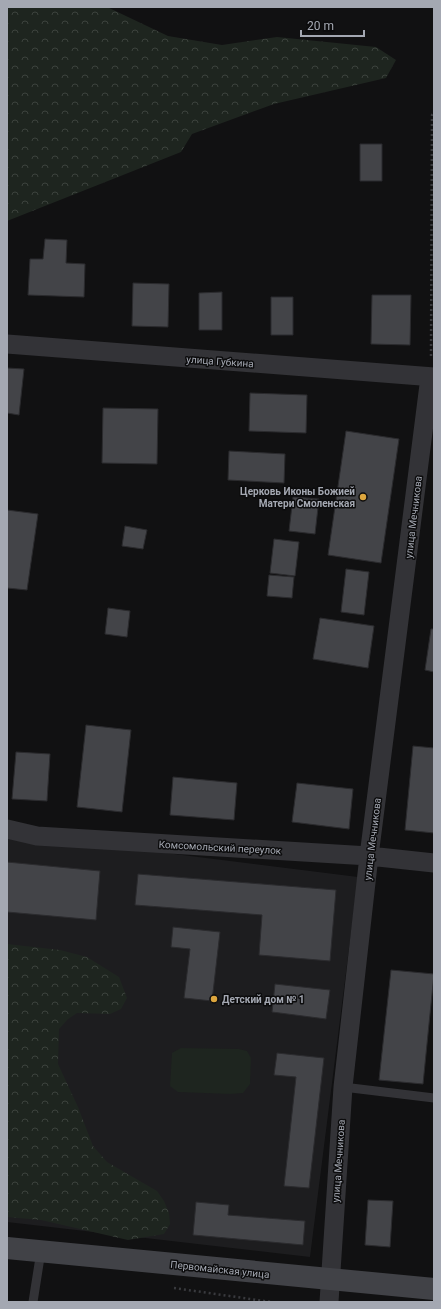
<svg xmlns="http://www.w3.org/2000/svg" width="441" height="1309" font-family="Roboto,sans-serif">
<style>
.built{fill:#1d1d1f}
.forest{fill:url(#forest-crowns)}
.pitch{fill:#1e251f}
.building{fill:#434448;stroke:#2b2b2e}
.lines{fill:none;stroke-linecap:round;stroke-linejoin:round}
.path{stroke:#393a3e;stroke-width:2.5;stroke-dasharray:2 3;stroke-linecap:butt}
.lane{stroke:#333337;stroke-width:9}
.street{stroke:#333337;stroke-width:19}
.secondary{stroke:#414247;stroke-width:22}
.poi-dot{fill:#dda63e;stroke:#0c0c0d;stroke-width:1.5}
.labels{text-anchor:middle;stroke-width:3;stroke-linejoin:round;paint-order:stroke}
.street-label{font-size:10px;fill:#a4a8b2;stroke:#0c0c0d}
.poi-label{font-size:10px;font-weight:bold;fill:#a4a8b2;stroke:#0c0c0d;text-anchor:end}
</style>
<defs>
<pattern id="forest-crowns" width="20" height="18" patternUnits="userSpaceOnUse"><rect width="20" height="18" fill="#1e251f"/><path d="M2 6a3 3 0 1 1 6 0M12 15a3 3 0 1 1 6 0" fill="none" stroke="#3c423d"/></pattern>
</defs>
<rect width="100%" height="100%" fill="#111112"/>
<path class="built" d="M7,833L358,877L310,1257L7,1222Z"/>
<path class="forest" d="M7,7H107L168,36L222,45L277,37L376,47L396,60L386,78L274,104L192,134L181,152L7,221Z
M7,944L60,950L87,957L119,977L127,998L121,1009L110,1014L77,1013L68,1019L59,1029L58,1064L78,1107L93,1146L107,1162L157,1191L164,1201L169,1213L170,1224L164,1234L128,1240L41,1220L7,1217Z"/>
<path class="pitch" d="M181,1048L239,1049L247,1051L251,1058L250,1084L243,1093L230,1094L178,1092L170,1086L172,1053Z"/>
<path class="building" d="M360,144H382V181H360Z
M45,239L67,240L66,263L85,264L84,297L28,295L30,259H43Z
M133,283L169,284L168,327L132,326Z
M222,292V330H199V293Z
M372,295H411L410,345L371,344Z
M271,297H293V335H271Z
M7,368L24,369L19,415L7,413Z
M250,393L307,395L306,433L249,431Z
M103,408L158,409L157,464L102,463Z
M346,431L399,439L381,563L328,555Z
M229,451L285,454L284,483L228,480Z
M293,497L319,499L315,534L289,531Z
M7,510L38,514L27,590L7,588Z
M125,526L147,530L143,549L122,546Z
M274,539L299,542L295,576L270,573Z
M346,569L369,572L364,615L341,612Z
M269,575L294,577L292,598L267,596Z
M108,608L130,611L127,637L105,634Z
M320,618L374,626L368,668L313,659Z
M431,629H434V672L425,670Z
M86,725L131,730L122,812L77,807Z
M413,746L434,748V833L405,830Z
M16,752L50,754L47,801L12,799Z
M173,777L237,783L234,820L170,815Z
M297,783L353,789L349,829L292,822Z
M7,862L100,871L96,920L7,912Z
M138,874L336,890L330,961L259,955L262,915L135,905Z
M173,927L220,932L212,1001L184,998L190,949L171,947Z
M391,970L434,974L423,1084L379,1080Z
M275,984L330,990L326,1019L272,1012Z
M277,1053L324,1058L309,1188L284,1186L296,1077L274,1075Z
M368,1200L393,1201L390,1247L365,1245Z
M196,1202L229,1205L228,1215L305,1221L303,1245L193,1235Z"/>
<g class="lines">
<path class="path" d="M431,356L432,115L434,113
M174,1288L271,1302"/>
<path class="lane" d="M343,1087L434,1098
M33,1302L41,1251"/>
<path class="street" d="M7,344L434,377
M7,829L37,836L369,856L434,863
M329,1302L343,1087L369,856L430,377"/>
<path class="secondary" d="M7,1248L434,1289"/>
</g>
<g class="poi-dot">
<circle cx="363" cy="497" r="4"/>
<circle cx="214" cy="999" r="4"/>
</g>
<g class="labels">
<g class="street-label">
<text transform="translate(220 361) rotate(4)" y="4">улица Губкина</text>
<text transform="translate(413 517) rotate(-83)" y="4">улица Мечникова</text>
<text transform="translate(372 839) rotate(-83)" y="4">улица Мечникова</text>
<text transform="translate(220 847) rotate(3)" y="4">Комсомольский переулок</text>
<text transform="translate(338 1161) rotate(-86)" y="4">улица Мечникова</text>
<text transform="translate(220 1269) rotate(6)" y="4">Первомайская улица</text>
</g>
<g class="poi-label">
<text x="355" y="495">Церковь Иконы Божией<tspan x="355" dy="12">Матери Смоленская</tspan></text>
<text x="222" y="1003" text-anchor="start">Детский дом № 1</text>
</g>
</g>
<rect width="441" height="1309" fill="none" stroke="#a4a8b2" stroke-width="16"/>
<path d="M301 30v6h63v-6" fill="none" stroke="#a4a8b2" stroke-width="2"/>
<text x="307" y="30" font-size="12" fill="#a4a8b2" stroke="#0c0c0d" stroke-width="3" paint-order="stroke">20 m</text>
</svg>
